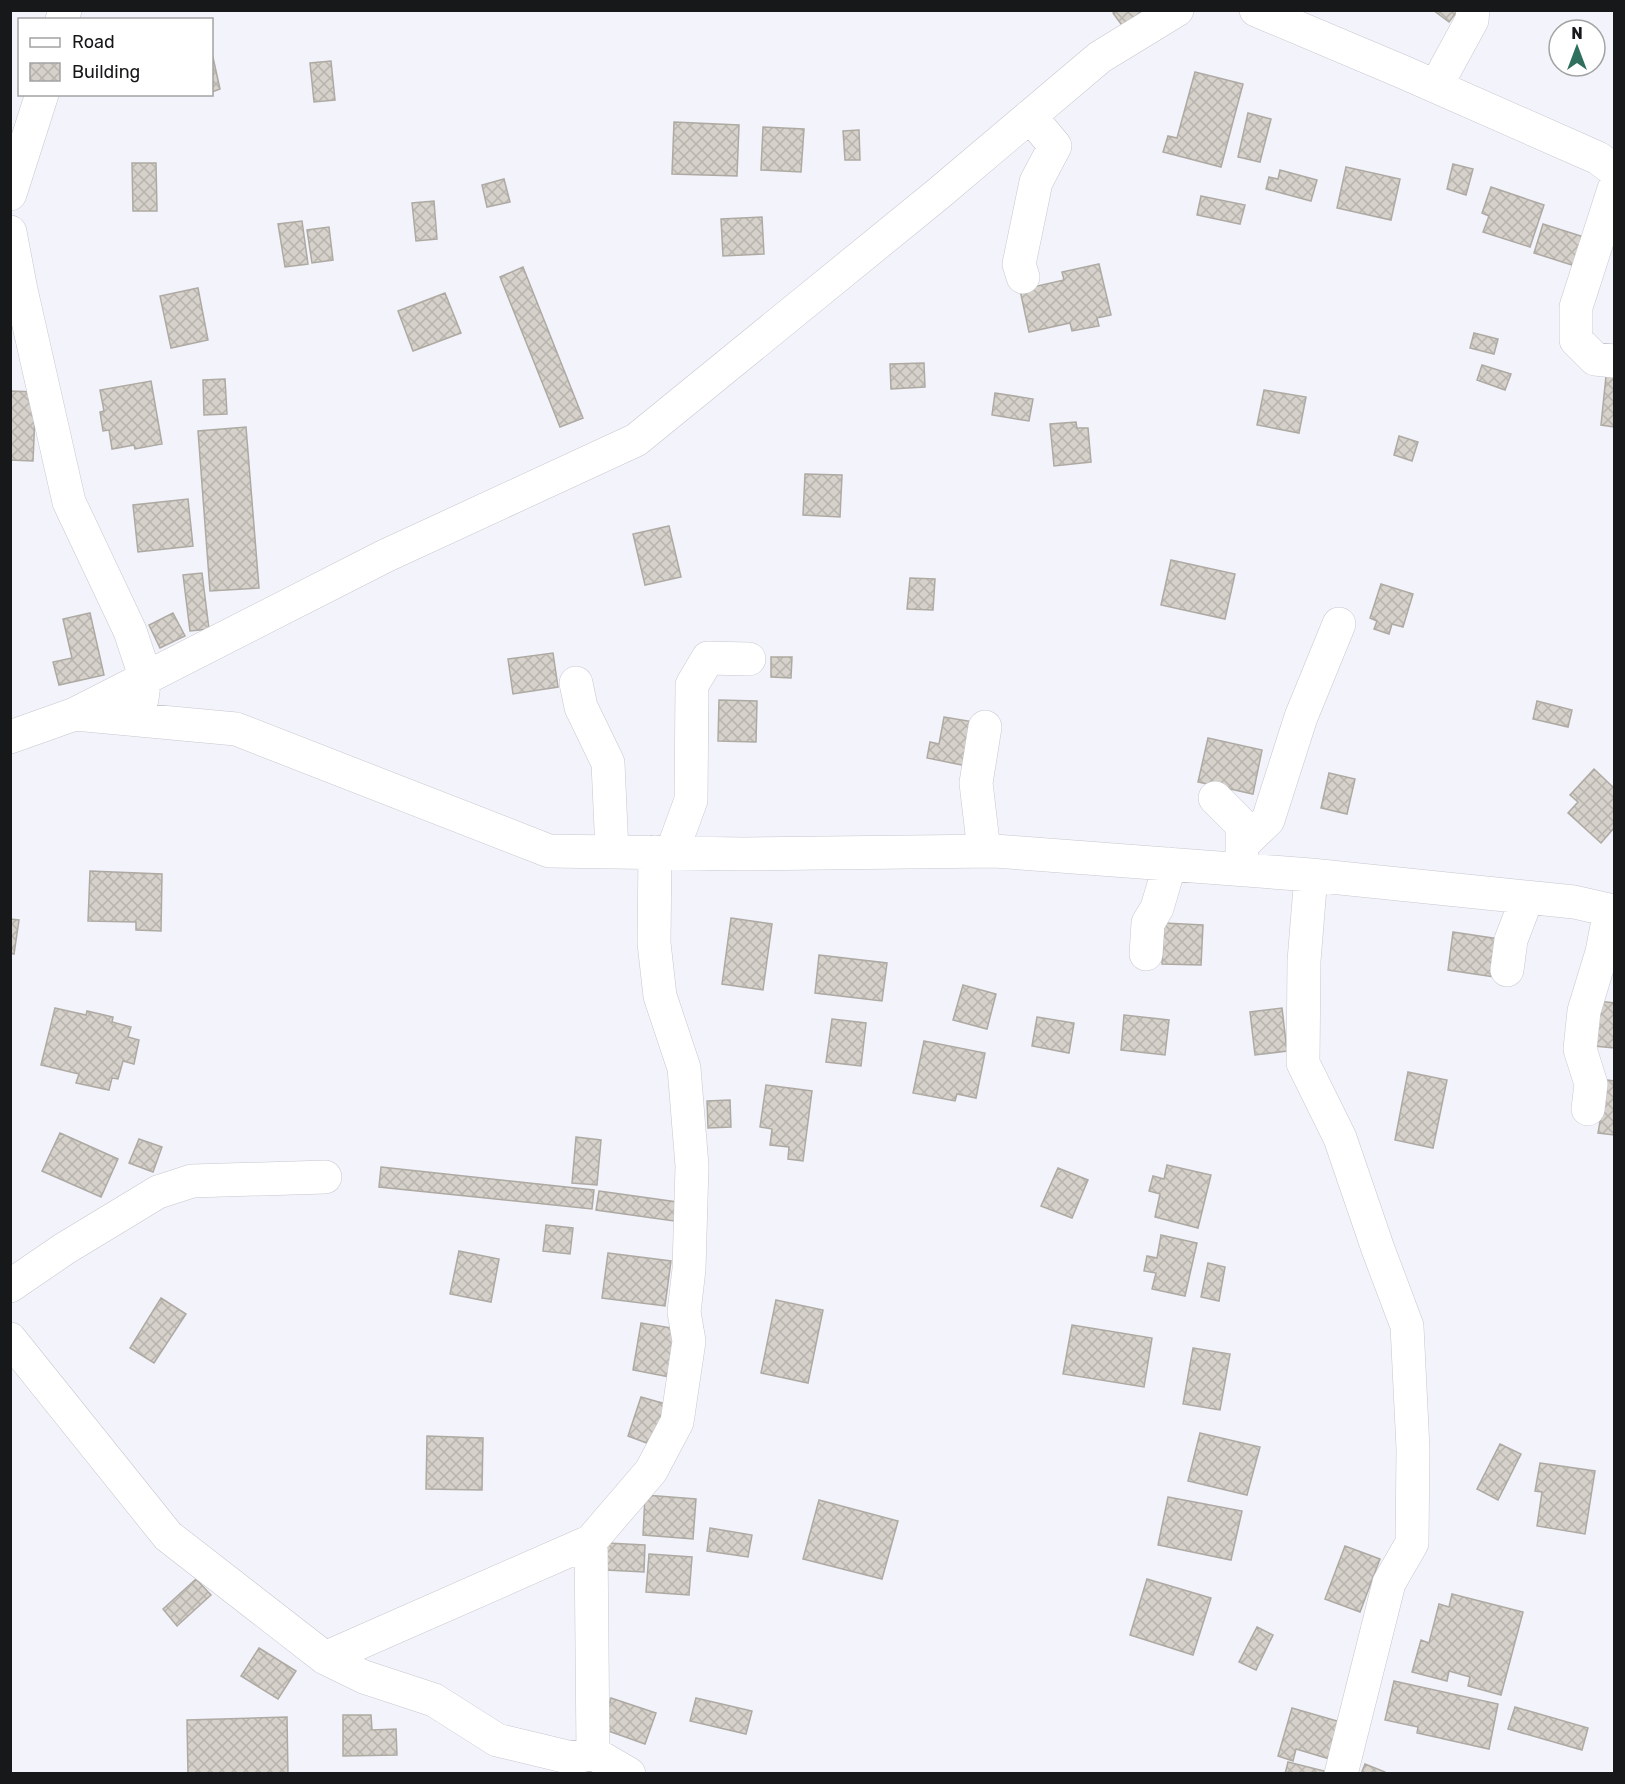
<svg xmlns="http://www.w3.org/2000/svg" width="1625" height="1784" font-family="Rubik,sans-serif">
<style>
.building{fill:url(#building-cross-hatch);stroke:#aeaaa3;stroke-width:1.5}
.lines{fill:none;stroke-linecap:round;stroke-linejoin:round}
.minor-casing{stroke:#c7c7cf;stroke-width:34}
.minor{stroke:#fff;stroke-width:33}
</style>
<defs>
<pattern id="building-cross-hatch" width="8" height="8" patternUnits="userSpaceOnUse" patternTransform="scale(1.5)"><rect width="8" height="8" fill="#d6d1ca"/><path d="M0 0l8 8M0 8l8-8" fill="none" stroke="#b7b3ad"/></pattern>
</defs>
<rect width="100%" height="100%" fill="#f2f3fb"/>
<path class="building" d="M1116,10H1149L1124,28L1113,13Z
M1433,10H1458L1449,22Z
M212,53L220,89L212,92Z
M331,61L335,100L314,102L310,63Z
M1195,72L1243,84L1221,167L1163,152L1168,136L1177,138Z
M1248,113L1271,119L1260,162L1238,157Z
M674,122L739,125L737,176L672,174Z
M763,127L804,129L801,172L761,170Z
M859,130L860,160H845L843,131Z
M132,163H156L157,211H133Z
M1453,164L1473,169L1466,195L1447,189Z
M1346,167L1400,179L1391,220L1337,208Z
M1280,170L1317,180L1311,201L1266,189L1269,177L1278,179Z
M504,179L510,202L487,207L482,185Z
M1491,187L1544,205L1530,247L1483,232L1489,216L1482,213Z
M1201,196L1245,205L1240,224L1197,215Z
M434,201L437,239L416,241L412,203Z
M762,217L764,254L723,256L721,219Z
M302,221L308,264L285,267L278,224Z
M1543,224L1584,237L1575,266L1534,253Z
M329,227L333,260L312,263L307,230Z
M1099,264L1111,315L1097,318L1099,326L1072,331L1070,323L1029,332L1020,290L1064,280L1062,272Z
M523,267L583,418L560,427L500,277Z
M198,288L208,340L171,348L160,296Z
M445,293L461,333L413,351L398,311Z
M1474,333L1498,339L1494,354L1470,348Z
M924,363L925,387L891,389L890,364Z
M1482,365L1511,374L1505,390L1477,380Z
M1606,376H1614V427L1601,425Z
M225,379L227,414L204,415L203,380Z
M151,381L162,444L135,449L134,445L112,449L109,430L103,431L100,412L104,411L100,390Z
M1264,390L1306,397L1299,433L1257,425Z
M10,391L36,392L33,461L10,460Z
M995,393L1033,399L1029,421L992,415Z
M1076,422L1077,428H1088L1091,462L1054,466L1050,424Z
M246,427L259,588L210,591L198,431Z
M1399,436L1418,442L1412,461L1394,455Z
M805,474L842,475L840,517L803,515Z
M188,499L193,546L138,552L133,505Z
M669,526L681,577L645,585L633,534Z
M1171,560L1235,574L1225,619L1161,605Z
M202,573L209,629L190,631L183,575Z
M910,578L935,579L933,610L907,609Z
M1381,584L1413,594L1403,627L1392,624L1389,634L1374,629L1377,621L1370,618Z
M90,613L104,675L59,685L53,662L72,658L63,619Z
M173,613L185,636L160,648L149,625Z
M553,653L558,687L513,694L508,659Z
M771,657H792L791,678L771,677Z
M719,700L757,701L756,742L718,741Z
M1537,701L1572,710L1568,727L1533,719Z
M944,717L980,723L972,767L927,758L930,742L939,744Z
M1208,738L1262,750L1253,794L1198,782Z
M1594,769L1614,788V828L1601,843L1568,813L1578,802L1570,795Z
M1329,773L1355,779L1347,814L1321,808Z
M90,871L162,874L161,931L136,930V922L88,921Z
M731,918L772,924L763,990L722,984Z
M10,919L19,920L14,954L10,953Z
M1164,923L1203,925L1201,965L1162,964Z
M1453,932L1499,939L1494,977L1448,970Z
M819,955L887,963L882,1001L815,993Z
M963,985L996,994L987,1029L953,1020Z
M1599,1001L1614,1003V1048L1594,1046Z
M55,1008L86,1015L87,1011L113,1017L112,1022L131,1027L128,1037L139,1040L134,1064L123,1061L118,1079L112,1078L109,1090L76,1083L79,1074L41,1065Z
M1282,1008L1287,1051L1255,1055L1250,1012Z
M1124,1015L1169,1020L1165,1055L1121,1050Z
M1037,1017L1074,1023L1069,1053L1032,1046Z
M832,1019L866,1023L861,1066L826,1062Z
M924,1041L985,1053L976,1098L957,1094L955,1101L913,1093Z
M1408,1072L1447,1080L1433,1148L1395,1140Z
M1607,1080L1614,1081V1135L1598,1133Z
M766,1085L812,1091L803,1161L788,1159L789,1147L770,1145L772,1129L760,1127Z
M730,1100L731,1127L708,1128L707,1101Z
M60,1133L118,1159L101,1197L42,1171Z
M576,1137L601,1140L597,1185L572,1183Z
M139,1139L162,1147L153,1172L129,1163Z
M1167,1165L1211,1175L1198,1228L1155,1217L1160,1194L1149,1191L1153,1176L1164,1179Z
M381,1167L594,1190L592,1209L379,1187Z
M1058,1168L1088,1180L1072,1218L1041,1206Z
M599,1191L677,1202L674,1221L596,1210Z
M546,1225L573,1228L570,1254L543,1251Z
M1161,1235L1197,1243L1185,1296L1152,1289L1156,1273L1144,1271L1147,1256L1157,1258Z
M459,1251L499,1259L491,1302L450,1294Z
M608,1253L671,1261L665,1306L602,1298Z
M1208,1263L1225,1267L1219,1301L1201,1297Z
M161,1298L186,1314L154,1363L130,1348Z
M776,1300L823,1310L808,1383L761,1373Z
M641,1323L678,1329L670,1377L633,1370Z
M1072,1325L1152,1338L1144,1387L1063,1374Z
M1193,1348L1230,1354L1220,1410L1183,1404Z
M641,1397L666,1404L652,1445L628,1436Z
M1200,1433L1260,1447L1247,1495L1188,1481Z
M427,1436L483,1438L482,1490L426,1489Z
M1500,1444L1521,1454L1498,1500L1477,1489Z
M1540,1463L1595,1471L1585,1534L1537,1526L1542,1492L1535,1491Z
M645,1495L696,1499L693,1539L643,1535Z
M1168,1497L1242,1511L1231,1560L1158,1545Z
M819,1500L898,1521L882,1579L803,1559Z
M710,1528L752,1535L748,1557L707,1551Z
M607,1543L645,1545L644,1572L606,1570Z
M1345,1546L1380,1559L1360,1612L1325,1599Z
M649,1554L692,1557L689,1595L646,1592Z
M196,1579L211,1595L177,1626L163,1609Z
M1147,1579L1211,1598L1193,1655L1130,1635Z
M1452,1594L1523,1612L1501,1695L1468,1686L1470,1677L1449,1671L1447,1681L1412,1672L1421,1640L1429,1643L1439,1604L1449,1607Z
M1257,1627L1273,1635L1256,1670L1239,1662Z
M259,1648L296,1671L278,1699L241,1676Z
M1394,1681L1498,1704L1489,1749L1417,1733L1418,1727L1385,1720Z
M611,1698L656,1713L645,1744L600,1728Z
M696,1698L752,1711L746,1734L690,1721Z
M1515,1707L1588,1728L1582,1750L1508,1729Z
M1292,1708L1344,1723L1333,1760L1296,1749L1293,1761L1278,1756Z
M343,1715H371L372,1730L396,1729L397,1755L343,1756Z
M287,1717L288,1774H188L187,1720Z
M1288,1762L1328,1772L1327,1774H1285Z
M1365,1764L1385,1772V1774H1361Z"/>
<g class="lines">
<g class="minor-casing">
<path id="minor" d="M1256,10L1403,72L1598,158L1614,170
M62,20L65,10
M1436,86L1472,20L1473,10
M1614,189L1576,307V340L1595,359L1614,361
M10,194L42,94
M10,232L21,290L69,502L130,631L145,676L142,699
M1023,277L1019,264L1036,182L1055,146L1030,116
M576,683L581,707L608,763L612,852
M75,714L236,729L549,851L743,854L995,851L1311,875L1574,902L1614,911
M10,737L75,714L385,556L636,440L938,194L1100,57L1177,10
M1215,798L1242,825V862
M1242,845L1268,820L1301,717L1339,624
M984,851L976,783L985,727
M672,852L691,800L692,685L708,658L749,659
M1311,875L1304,961L1303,1063L1340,1138L1378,1249L1407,1326L1413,1449L1412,1543L1389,1583L1341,1774
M1146,954L1148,923L1157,908L1170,864
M1507,970L1511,940L1527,898
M1588,1109L1591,1084L1580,1049L1584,1011L1602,952L1610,910
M10,1286L64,1249L158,1192L192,1181L325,1177
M10,1339L168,1536L325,1658L364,1677L434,1700L497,1740L572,1758L593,1753L629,1774
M591,1541L593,1753
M325,1658L591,1541L651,1471L677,1422L689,1341L684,1312L689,1269L692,1166L684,1068L660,996L654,943L655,852"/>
</g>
<use href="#minor" class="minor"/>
</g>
<rect width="1625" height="1784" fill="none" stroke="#17181a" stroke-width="24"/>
<rect x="18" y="18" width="195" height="78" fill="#ffffff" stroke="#a2a3a3" stroke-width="1.5"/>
<rect x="30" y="38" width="30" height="9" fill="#ffffff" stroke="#a2a3a3" stroke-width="1.5"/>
<text x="72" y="48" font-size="18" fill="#17181a">Road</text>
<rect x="30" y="63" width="30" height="18" fill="url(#building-cross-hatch)" stroke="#a2a3a3" stroke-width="1.5"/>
<text x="72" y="78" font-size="18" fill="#17181a">Building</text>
<g transform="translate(1577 48)"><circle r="28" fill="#ffffff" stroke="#a2a3a3" stroke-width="1.5"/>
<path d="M0-4.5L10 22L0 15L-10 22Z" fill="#2f6f5d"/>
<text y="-9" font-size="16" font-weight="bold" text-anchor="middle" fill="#17181a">N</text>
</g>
</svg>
